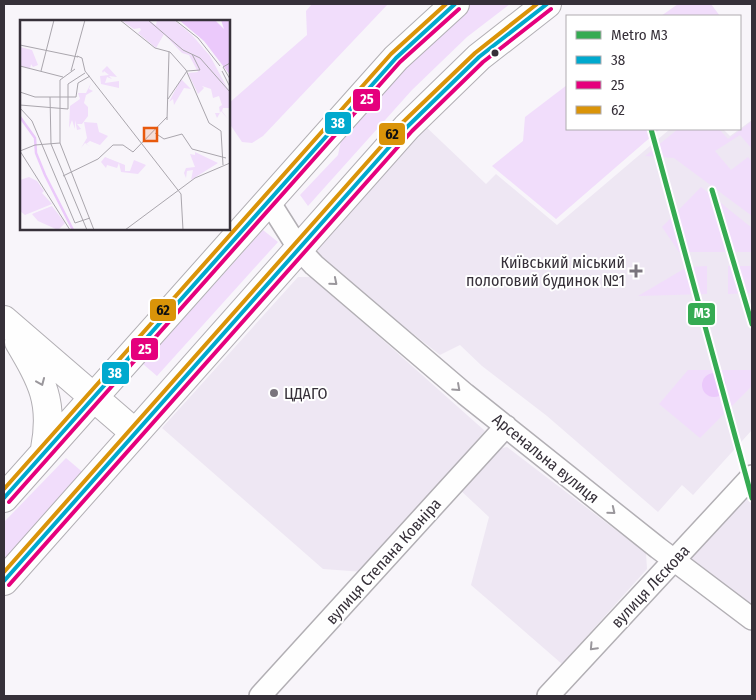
<svg xmlns="http://www.w3.org/2000/svg" width="756" height="700" font-family="'Fira Sans Condensed',sans-serif">
<style>
.built{fill:#eee7f3}
.green{fill:#f1ddfb}
.water{fill:#ebc9fb}
.lines{fill:none;stroke-linecap:round;stroke-linejoin:round}
.minor-casing{stroke:#b2afb4;stroke-width:24}
.secondary-casing{stroke:#b2afb4;stroke-width:30}
.minor{stroke:#fefefe;stroke-width:21}
.secondary{stroke:#fefefe;stroke-width:28}
.bus-1-casing{stroke:#fff;stroke-width:8}
.bus-2-casing{stroke:#fff;stroke-width:8}
.bus-3-casing{stroke:#fff;stroke-width:8}
.bus-1{stroke:#00a9ce;stroke-width:4}
.bus-2{stroke:#e5007d;stroke-width:4}
.bus-3{stroke:#da9409;stroke-width:4}
.metro-1-casing{stroke:#fff;stroke-width:9}
.metro-1{stroke:#35ab52;stroke-width:5}
.oneway{stroke:#9a979c}
.bus-dot{fill:#363039;stroke:#fff;stroke-width:2}
.poi-dot{fill:#7a757d;stroke:#fff;stroke-width:2}
.labels{text-anchor:middle;stroke-width:4;stroke-linejoin:round;paint-order:stroke}
.poi-label{font-size:16px;fill:#363039;stroke:#fff;text-anchor:end}
.street-label{font-size:16px;fill:#363039;stroke:#fff}
.inset-river{fill:none;stroke:#ebc9fb;stroke-width:2.5}
.inset-road{fill:none;stroke:#aaa6ad;stroke-width:1}
.view{fill:#e8590c;fill-opacity:0.15;stroke:#e8590c;stroke-width:2.5}
.inset-edge{fill:none;stroke:#363039;stroke-width:2.5}
.line-badge{stroke:#fff;stroke-width:2}
.badge-label{font-size:14px;text-anchor:middle;font-weight:bold;fill:#fff}
.pale-badge-label{font-size:14px;text-anchor:middle;font-weight:bold;fill:#111}
</style>
<rect width="100%" height="100%" fill="#f8f5fa"/>
<path class="built" d="M752,120V430L693,495L682,485L658,512L547,416L482,366L460,345L440,355L323,263L317,254L318,244L422,123L486,184L496,174L557,225L670,129H723L730,136Z
M298,277H312L485,431L364,572L323,569L162,428Z
M507,447L646,553L647,569L562,664L471,585L489,517L459,489L493,450Z
M752,487V608L689,559Z"/>
<path class="green" d="M312,4H388L263,136L252,143L242,142L229,123V103L307,35L306,11Z
M471,4H510L467,37L412,90L308,206L300,195L338,155L342,136L394,80Z
M678,4H711L720,16H661Z
M567,85V129H660L556,219L492,166L523,141L525,117Z
M752,121V149L740,135L715,151L731,170L748,157L752,162V216L674,158L645,156L678,129H719L728,139Z
M701,187L752,228V252H679L662,227Z
M263,230L278,242L157,376L143,364Z
M707,266V294L638,296L687,267Z
M728,266H752V293L728,294Z
M688,370H752V386L700,438L659,404Z
M66,458L86,475L4,565V522Z"/>
<path class="water" d="M702 385a12 12 0 1 1 24 0a12 12 0 1 1-24 0Z"/>
<g class="lines">
<g class="minor-casing">
<path id="minor" d="M268,200L299,249L314,265L465,394L658,548L752,619
M260,696L506,426
M548,696L752,476"/>
</g>
<g class="secondary-casing">
<path id="secondary" d="M4,320L135,433
M19,342C42,381 54,402 45,449
M4,498L371,86L396,58L455,4
M4,581L407,127L479,57L547,4"/>
</g>
<use href="#minor" class="minor"/>
<use href="#secondary" class="secondary"/>
<g class="bus-1-casing">
<path id="bus-1" d="M4,498L396,58L455,4
M4,581L407,127L479,57L547,4"/>
</g>
<g class="bus-2-casing">
<path id="bus-2" d="M9,502L400,62L459,9
M9,585L412,131L483,62L551,9"/>
</g>
<g class="bus-3-casing">
<path id="bus-3" d="M4,489L391,54L446,4
M4,572L402,123L475,53L537,4"/>
</g>
<use href="#bus-1" class="bus-1"/>
<use href="#bus-2" class="bus-2"/>
<use href="#bus-3" class="bus-3"/>
<g class="metro-1-casing">
<path id="metro-1" d="M651,129L752,498
M712,190L752,324"/>
</g>
<use href="#metro-1" class="metro-1"/>
</g>
<defs><path id="oneway-chevron" d="M-2-3.5L2.5 0L-2 3.5" fill="none" stroke-width="1.6" stroke-linecap="round" stroke-linejoin="round" transform="scale(1.25)"/></defs>
<g class="oneway">
<use href="#oneway-chevron" transform="translate(334 282) rotate(40)"/>
<use href="#oneway-chevron" transform="translate(41 382) rotate(67)"/>
<use href="#oneway-chevron" transform="translate(457 388) rotate(42)"/>
<use href="#oneway-chevron" transform="translate(612 511) rotate(39)"/>
<use href="#oneway-chevron" transform="translate(593 647) rotate(133)"/>
</g>
<circle class="bus-dot" cx="495" cy="53" r="4.5"/>
<g class="poi-dot">
<path d="M633.5 263.5h5v5h5v5h-5v5h-5v-5h-5v-5h5z"/>
<circle cx="274" cy="393" r="5"/>
</g>
<g class="labels">
<g class="poi-label">
<text x="625" y="268">Київський міський<tspan x="625" dy="18">пологовий будинок №1</tspan></text>
<text x="284" y="399" text-anchor="start">ЦДАГО</text>
</g>
<g class="street-label">
<text transform="translate(546 458) rotate(39)" y="6">Арсенальна вулиця</text>
<text transform="translate(383 561) rotate(-48)" y="6">вулиця Степана Ковніра</text>
<text transform="translate(650 586) rotate(-47)" y="6">вулиця Лєскова</text>
</g>
</g>
<g transform="translate(20 20)">
<rect width="210" height="210" fill="#f8f5fa"/>
<path d="M101,0H128L136,5L137,0H154L172,15L190,36L210,73L209,88H203L202,91L208,99L201,91L197,98L195,93H200L199,87L202,85L199,76L193,78L191,69L182,66L184,68L178,74L168,53L178,52L169,35L162,33L144,14L136,28L118,13L121,10L120,8L114,9ZM0,27L12,30L18,45L13,47L11,44L10,49L0,46ZM87,46L97,57L89,56L92,59L87,57L85,63L99,61V68L81,64L80,56L89,55L84,51L83,53L82,51ZM161,59L171,69L164,68L154,85L153,79L149,82ZM71,63L69,69L73,71L66,75L64,83L68,87V96L62,104H57L61,109L57,110L55,100V109L52,100L49,108L50,86L60,79L58,73H66ZM64,102L77,103L79,112L88,116L80,125L70,121L66,124L71,127L65,123L61,128L67,118ZM175,132L198,143L171,160L173,150L167,151L166,158L164,153L166,148L175,147L170,134L175,135ZM85,137L105,145V151H110L114,140L126,145L118,154L101,152L99,143L97,148L87,145L86,148L81,142ZM9,157L17,161L24,171L22,173L32,184L5,195L0,191V160ZM32,186L45,203L38,210L18,201L12,194Z" fill="#f1ddfb"/>
<path d="M159,0H195L204,9L201,0H210V55L184,21Z" fill="#ebc9fb"/>
<path class="inset-river" d="M0,97L15,118L16,133L25,155L53,210"/>
<path class="inset-road" d="M100,0L135,28L150,32L166,50L189,103L201,111L203,145M128,0L163,30L180,38L210,72M155,0L178,18L200,46M0,25L58,37M57,36L62,38L65,51L161,174L163,210M210,43L203,47L210,59M0,46L43,57M55,49L40,60V123L74,210M21,51L34,0M51,51L65,0M167,51L180,50L172,34M202,51L210,67M0,72L15,77H56L58,63L70,56M30,77L31,124L67,210M148,79L167,51M0,85L48,89V64L65,53M0,88L12,101L55,203L70,198M147,100L149,32M135,113L144,119L162,114L172,129L206,138M0,131L50,210M0,131L15,125L40,123M43,156L78,139L93,125H103L113,132L147,97M105,210L175,158L210,143"/>
<path class="view" d="M124,108H137V121H124Z"/>
<rect width="210" height="210" class="inset-edge"/>
</g>
<g class="line-badge">
<rect x="352" y="88" width="29" height="24" rx="5" fill="#e5007d"/>
<rect x="324" y="111" width="28" height="24" rx="5" fill="#00a9ce"/>
<rect x="378" y="122" width="28" height="24" rx="5" fill="#da9409"/>
<rect x="149" y="298" width="28" height="24" rx="5" fill="#da9409"/>
<rect x="687" y="302" width="29" height="24" rx="5" fill="#35ab52"/>
<rect x="130" y="337" width="29" height="24" rx="5" fill="#e5007d"/>
<rect x="101" y="361" width="29" height="24" rx="5" fill="#00a9ce"/>
</g>
<g class="badge-label">
<text x="367" y="104">25</text>
<text x="338" y="128">38</text>
<text x="702" y="318">M3</text>
<text x="145" y="354">25</text>
<text x="115" y="378">38</text>
</g>
<g class="pale-badge-label">
<text x="392" y="139">62</text>
<text x="163" y="315">62</text>
</g>
<rect width="756" height="700" fill="none" stroke="#363039" stroke-width="10"/>
<rect x="566" y="15" width="175" height="115" fill="#ffffff" stroke="#afacb0"/>
<rect x="576" y="31" width="25" height="8" fill="#35ab52" stroke="#afacb0"/>
<text x="611" y="40" font-size="15" fill="#363039">Metro M3</text>
<rect x="576" y="56" width="25" height="8" fill="#00a9ce" stroke="#afacb0"/>
<text x="611" y="65" font-size="15" fill="#363039">38</text>
<rect x="576" y="81" width="25" height="8" fill="#e5007d" stroke="#afacb0"/>
<text x="611" y="90" font-size="15" fill="#363039">25</text>
<rect x="576" y="106" width="25" height="8" fill="#da9409" stroke="#afacb0"/>
<text x="611" y="115" font-size="15" fill="#363039">62</text>
</svg>
